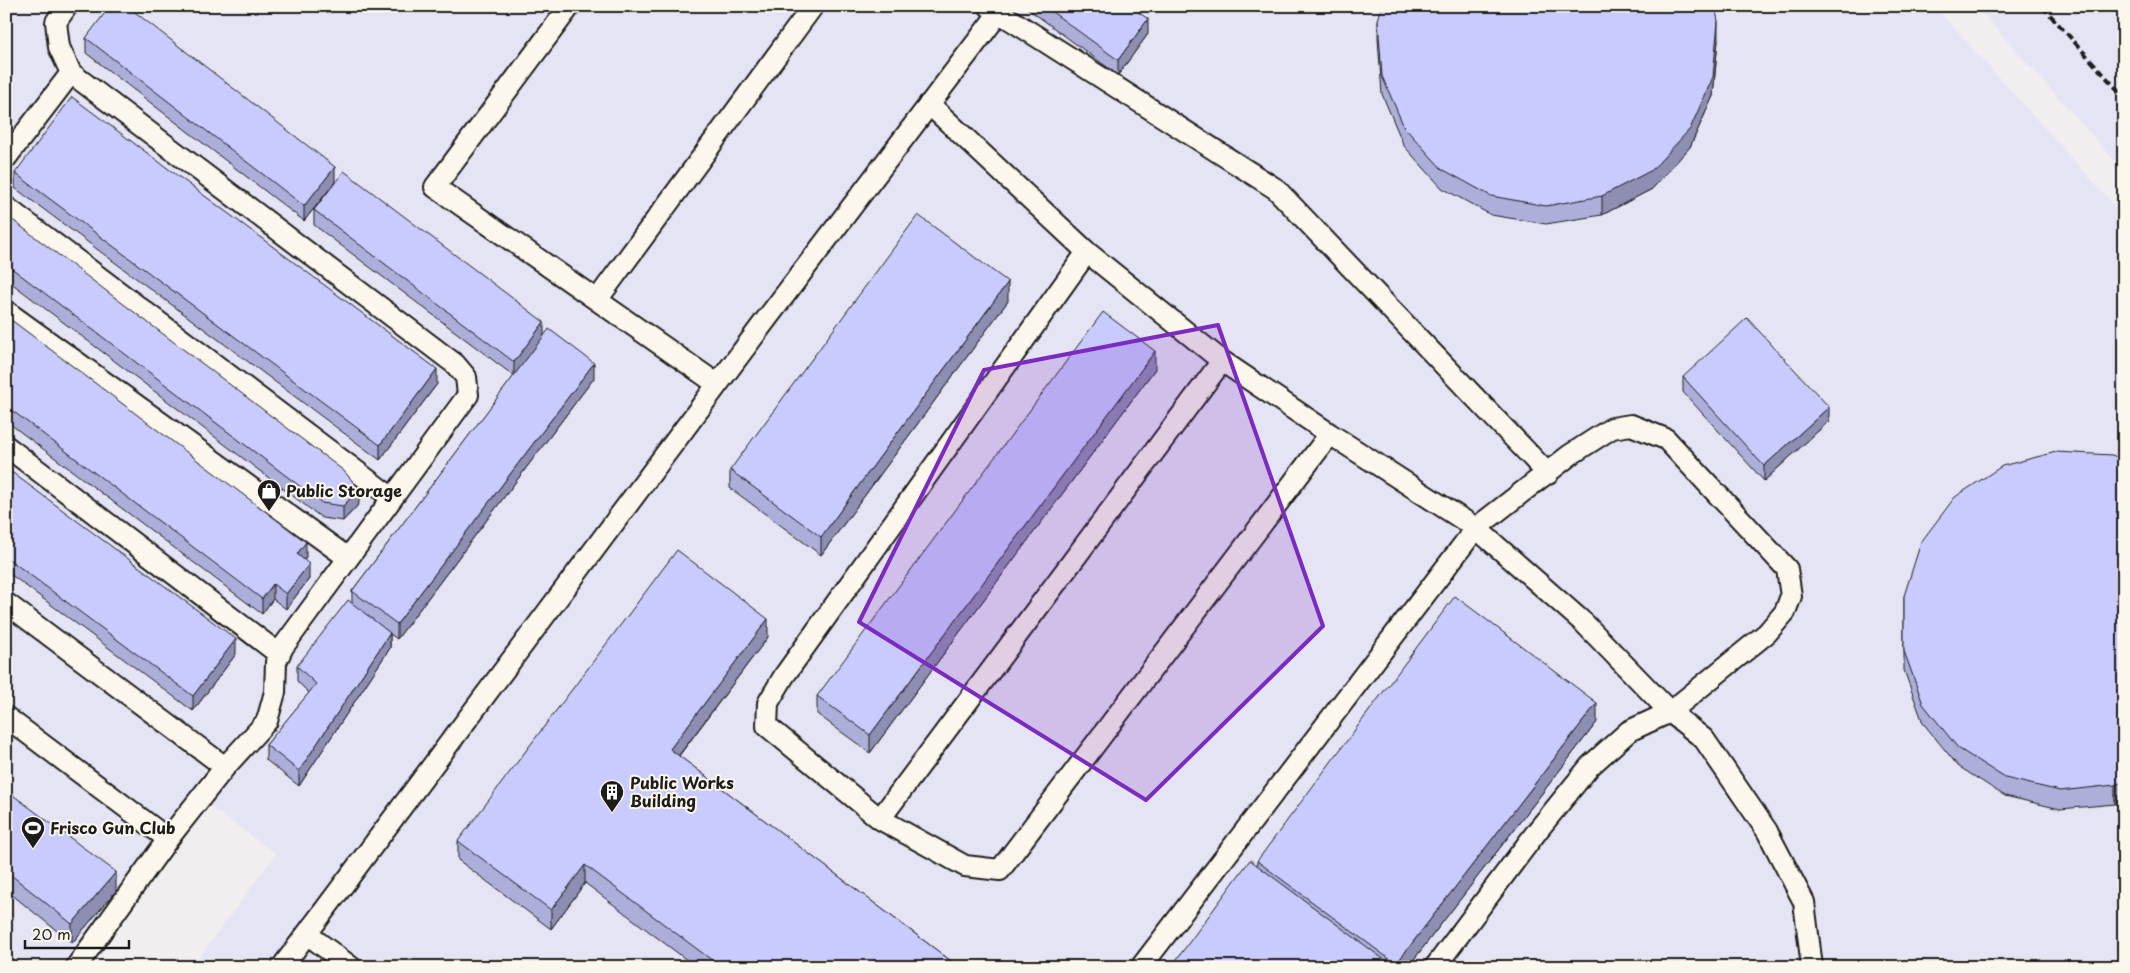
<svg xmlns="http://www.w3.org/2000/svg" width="2130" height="973" font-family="'Playpen Sans',sans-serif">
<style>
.built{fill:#e5e4f4}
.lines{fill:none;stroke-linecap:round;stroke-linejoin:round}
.service-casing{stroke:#1c1c1c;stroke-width:24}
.service{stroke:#fbf7ec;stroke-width:20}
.rail{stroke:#1c1c1c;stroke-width:4;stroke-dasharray:8 4;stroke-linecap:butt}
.wall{fill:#adafda;stroke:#1c1c1c}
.shaded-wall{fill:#8d8eb2;stroke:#1c1c1c}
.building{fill:#c9cbfe;stroke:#1c1c1c}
.marked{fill:#7b2cbf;fill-opacity:0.2;stroke:#7b2cbf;stroke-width:4;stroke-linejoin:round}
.labels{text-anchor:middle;stroke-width:4;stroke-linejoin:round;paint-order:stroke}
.poi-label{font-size:16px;font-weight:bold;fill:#1c1c1c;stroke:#fbf7ec;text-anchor:start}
</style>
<rect width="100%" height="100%" fill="#f1eef0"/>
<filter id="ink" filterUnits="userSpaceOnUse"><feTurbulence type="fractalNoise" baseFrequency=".02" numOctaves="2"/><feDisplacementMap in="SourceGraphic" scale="10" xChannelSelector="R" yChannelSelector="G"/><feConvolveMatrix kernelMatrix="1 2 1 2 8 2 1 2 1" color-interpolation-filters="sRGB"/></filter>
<g filter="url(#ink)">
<path class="built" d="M6,6H1934L2124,216V967H192L276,854L190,792L65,967H6Z
M1976,6H2124V171Z"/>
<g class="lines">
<g class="service-casing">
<path id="service" d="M570,6L435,187L717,384
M989,6L1276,189L1548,474
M71,73L455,364L466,377L468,395L283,647L276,662L275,692L267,721L225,767
M929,104L1087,252L1222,361L1330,434L1476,528L1584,623L1670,712L1704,739L1767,831L1804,902L1812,967
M6,158L71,73L59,47L56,22L67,6
M6,207L392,498
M1087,252L784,676L768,703L767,726L880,819L965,866L1000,870L1330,434
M597,300L813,6
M6,311L348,558
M6,446L279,654
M6,603L225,767L168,839L76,967
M6,717L168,839
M880,819L1222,361
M307,934L351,967
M282,967L765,321L998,14
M1141,967L1476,528L1570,455L1612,428L1631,425L1666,439L1787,569L1791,596L1785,612L1767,633L1670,712L1629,731L1590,766L1538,830L1435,967"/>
</g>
<use href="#service" class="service"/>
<path class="rail" d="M2042,6L2124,97"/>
</g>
<path class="wall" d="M1024,6H1130L1148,34L1118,75Z
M1378,20L1718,40L1713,96L1690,147L1652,189L1602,215L1546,224L1491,215L1442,188L1404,146L1382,94L1378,39Z
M86,38L335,182L304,221L86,53Z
M15,173L437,384L380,460L15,188Z
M314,210L544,337L594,378L397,639L390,634V648L299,786L266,760V745L309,693L297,681V666L352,604V591L514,376L314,225Z
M6,215L359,504L343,521L322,518L6,279Z
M1008,301L821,555L730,488V470Z
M6,316L306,557L304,560L309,579L286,609L273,599L262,614L6,421Z
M1155,369L870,753L817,714V696Z
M1683,377L1829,421L1764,481L1683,392Z
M2124,460L2115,804L2060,809L2005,796L1958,766L1923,723L1904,670V596Z
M6,468L236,654L193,711L6,571Z
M768,637L679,756L959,967H696L585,883L551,929L458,860V841Z
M1597,722L1408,967H1171L1257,865V861Z
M6,790L116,891L72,943L6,890Z"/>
<path class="shaded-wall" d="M1148,19V34L1118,75V60Z
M1718,21V40L1713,96L1690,147L1652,189L1602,215V196Z
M335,167V182L304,221V206Z
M1008,282V301L821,555V537Z
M544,322V337L514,377V362Z
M1155,351V369L870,753V735Z
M594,363V378L397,639V624Z
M437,369V384L380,460V445Z
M1829,407V421L1764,481V466Z
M359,489V504L343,521V506Z
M306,542V557L297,569V554Z
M309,564V579L286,609V594Z
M273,584V599L262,614V599Z
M768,619V637L670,767V749Z
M390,633V648L299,786V771Z
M236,639V654L193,711V696Z
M1597,703V722L1408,967H1396V964Z
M2124,781V800L2115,804V785Z
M585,865V883L551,929V910Z
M116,872V891L72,943V924Z"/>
<path class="building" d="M110,6H127L335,167L304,206L86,38Z
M1044,6H1130L1148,19L1118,60Z
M1382,6H1715L1718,21L1713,77L1690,129L1652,170L1602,196L1546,206L1491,196L1442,169L1404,127L1382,76L1378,20Z
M72,97L437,369L380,445L15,173Z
M344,171L544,322L514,362L314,210Z
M6,215L344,471L359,489L343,506L322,503L6,264Z
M918,215L1008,282L821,537L730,470Z
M1103,312L1155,351L870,735L817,696Z
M6,316L306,542L297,554L309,564L286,594L273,584L262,599L6,406Z
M1747,318L1829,407L1764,466L1683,377Z
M549,329L594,363L397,624L352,591Z
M2056,452L2112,455L2124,460V781L2115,785L2060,791L2005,778L1958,748L1923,704L1904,651V596L1921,542L1955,497L2002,466Z
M6,468L236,639L193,696L6,557Z
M677,550L768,619L670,749L959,967H721L585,865L551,910L458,841Z
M1455,596L1597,703L1396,964L1257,861Z
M348,600L390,633L299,771L266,745L316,684L297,666Z
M6,790L116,872L72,924L6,871Z
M1250,860L1390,964L1388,967H1171Z"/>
</g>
<path class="marked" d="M1218,325L1323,626L1146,800L859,622L984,370Z"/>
<defs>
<g id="shop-pin" transform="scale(1.25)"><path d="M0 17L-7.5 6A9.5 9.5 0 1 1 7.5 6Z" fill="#1c1c1c" stroke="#fbf7ec"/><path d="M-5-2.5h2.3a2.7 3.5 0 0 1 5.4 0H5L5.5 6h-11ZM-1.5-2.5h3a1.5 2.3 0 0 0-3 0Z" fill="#fff"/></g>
<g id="building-pin" transform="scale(1.25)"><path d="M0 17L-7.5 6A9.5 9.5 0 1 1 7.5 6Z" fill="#1c1c1c" stroke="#fbf7ec"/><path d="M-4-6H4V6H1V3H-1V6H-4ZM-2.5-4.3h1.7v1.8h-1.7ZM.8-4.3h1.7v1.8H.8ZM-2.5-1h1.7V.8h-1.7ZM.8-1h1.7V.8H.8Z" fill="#fff"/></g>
<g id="stadium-pin" transform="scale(1.25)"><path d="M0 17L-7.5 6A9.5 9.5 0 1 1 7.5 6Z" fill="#1c1c1c" stroke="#fbf7ec"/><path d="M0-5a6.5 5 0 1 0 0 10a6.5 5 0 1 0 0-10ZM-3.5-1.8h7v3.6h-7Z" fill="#fff"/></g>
</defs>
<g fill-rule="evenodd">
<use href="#shop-pin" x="269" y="491"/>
<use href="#building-pin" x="612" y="792"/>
<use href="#stadium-pin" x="33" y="828"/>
</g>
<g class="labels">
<g class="poi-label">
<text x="286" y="497">Public Storage</text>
<text x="630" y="789">Public Works<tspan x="630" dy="18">Building</tspan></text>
<text x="50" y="834">Frisco Gun Club</text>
</g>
</g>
<rect width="2130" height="973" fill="none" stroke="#fbf7ec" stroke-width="25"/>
<rect x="12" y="12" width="2105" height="948" fill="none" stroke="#1c1c1c" stroke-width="2" filter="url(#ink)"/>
<path d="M25 940v8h104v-8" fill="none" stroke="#1c1c1c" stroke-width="2.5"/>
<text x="32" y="940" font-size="15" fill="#1c1c1c" stroke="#fbf7ec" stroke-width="4" paint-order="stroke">20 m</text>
</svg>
